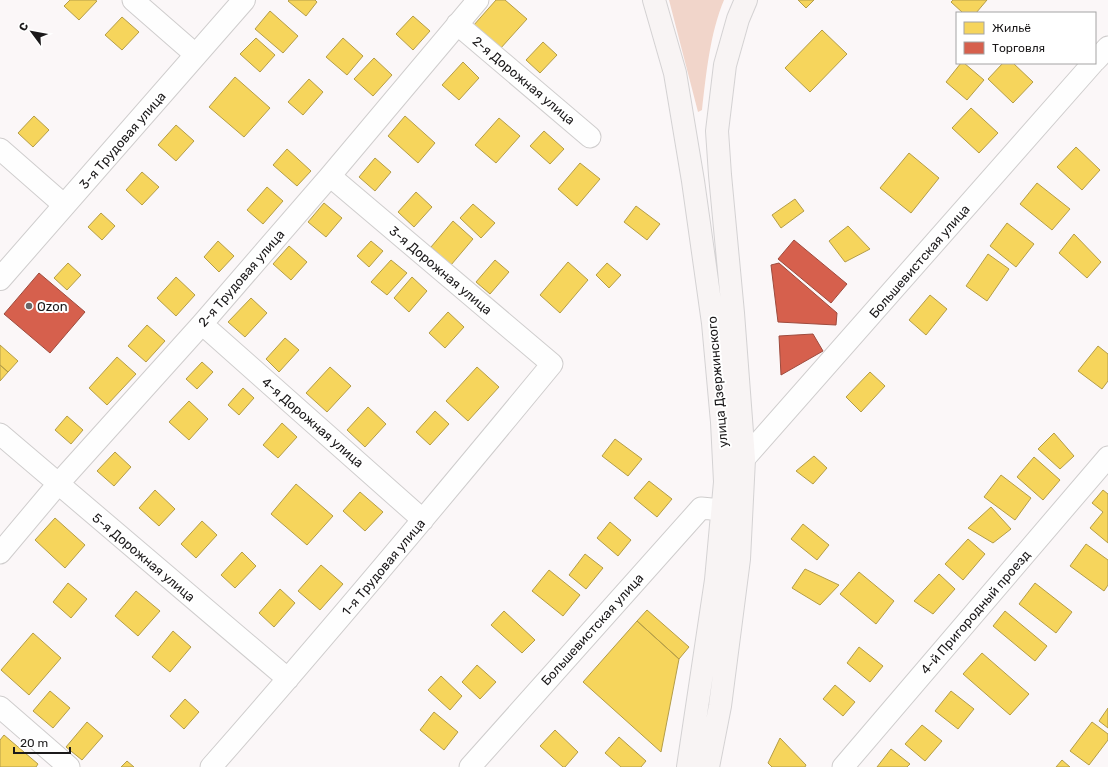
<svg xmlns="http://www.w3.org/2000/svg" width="1108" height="767" font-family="Rubik,sans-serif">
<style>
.green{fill:#f1d5ca}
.homes{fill:#f6d55c;stroke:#b49d48}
.shops{fill:#d6604d;stroke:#9e4b3e}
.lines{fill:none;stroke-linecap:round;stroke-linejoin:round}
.minor-casing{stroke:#cfcdcd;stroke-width:23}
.tertiary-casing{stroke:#cfcdcd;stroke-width:24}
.primary-casing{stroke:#d4d2d3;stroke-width:24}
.minor{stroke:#fefefe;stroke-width:21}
.tertiary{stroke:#fefefe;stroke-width:22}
.primary{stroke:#f8f4f4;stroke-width:22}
.poi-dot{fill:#696768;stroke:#fff;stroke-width:1.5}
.labels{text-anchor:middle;stroke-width:4;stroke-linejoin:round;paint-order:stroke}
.street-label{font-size:13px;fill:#1b191a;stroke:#fff}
.poi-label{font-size:13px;fill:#1b191a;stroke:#fff;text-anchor:start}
</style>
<rect width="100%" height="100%" fill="#fbf7f8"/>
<path class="green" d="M669,0H724C710,33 706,75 702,110L698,112Z"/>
<path class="homes" d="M70,0H95L97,1L79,20L64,6Z
M289,0H315L317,2L306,16L288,1Z
M496,0H505L527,19L500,49L473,26Z
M798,0H814L806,8Z
M953,0H987L976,13H963L951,2Z
M270,11L298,36L283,53L255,29Z
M413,16L430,31L413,50L396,34Z
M122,17L139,32L122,50L105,35Z
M822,30L847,54L810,92L785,68Z
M256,38L275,55L260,72L240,54Z
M343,38L363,56L347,75L326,57Z
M543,42L557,55L540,73L526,60Z
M374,58L392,75L373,96L354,79Z
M463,62L479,78L459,100L442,85Z
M961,63H964L984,80L967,100L946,82Z
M1003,63H1013L1033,82L1013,103L988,79Z
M235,77L270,108L244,137L209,107Z
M309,79L323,92L303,115L288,102Z
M971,108L998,133L979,153L952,128Z
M34,116L49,130L33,147L18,133Z
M405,116L435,143L418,163L388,136Z
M499,118L520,136L496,163L475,145Z
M176,125L194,141L176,161L158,145Z
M544,131L564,149L550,164L530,146Z
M1076,147L1100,170L1082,190L1057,167Z
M287,149L311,171L297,186L273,165Z
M909,153L939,178L911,213L880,188Z
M375,158L391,172L375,191L359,177Z
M580,163L600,179L577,206L558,189Z
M142,172L159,187L142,205L126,190Z
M1037,183L1070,209L1052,230L1020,204Z
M267,187L283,201L263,224L247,210Z
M416,192L432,207L414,227L398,212Z
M795,199L804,211L781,228L772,215Z
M324,203L342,218L326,237L308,222Z
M473,204L495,223L481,238L460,218Z
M636,206L660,224L647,240L624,222Z
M101,213L115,226L102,240L88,227Z
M453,221L473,239L451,265L431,247Z
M1007,223L1034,244L1016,267L990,246Z
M848,226L870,249L845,262L829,241Z
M1074,234L1101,262L1087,278L1059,253Z
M218,241L234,256L219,272L204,257Z
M371,241L383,251L369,267L357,256Z
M289,246L307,262L291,280L273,264Z
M988,254L1009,269L987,301L966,286Z
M391,260L407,273L387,295L371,282Z
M495,260L509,272L490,294L476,282Z
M568,262L588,280L560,313L540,295Z
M68,263L81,275L67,290L54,278Z
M607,263L621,275L609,288L596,275Z
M176,277L195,295L176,316L157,298Z
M412,277L427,291L409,312L394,298Z
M930,295L947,309L926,335L909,320Z
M251,298L267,313L245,337L228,322Z
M448,312L464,327L445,348L429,333Z
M147,325L165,341L146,362L128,346Z
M285,338L299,350L279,372L266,359Z
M0,345L18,361L8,372L0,365Z
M1098,346L1108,354V381L1102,389L1078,371Z
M117,357L136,374L107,405L89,388Z
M202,362L213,372L197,389L186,379Z
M0,365L8,372L0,381Z
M330,367L351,386L327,412L306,393Z
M477,367L499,387L468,421L446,401Z
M870,372L885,386L861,412L846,397Z
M243,388L254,398L239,415L228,405Z
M189,401L208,419L189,440L169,422Z
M368,407L386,424L365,447L347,430Z
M435,411L449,424L430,445L416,432Z
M67,416L83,430L71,444L55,430Z
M282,423L297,437L278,458L263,445Z
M1054,433L1074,456L1060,469L1038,449Z
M615,439L642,459L628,476L602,456Z
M115,452L131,467L114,486L97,471Z
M814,456L827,468L813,484L796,471Z
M1034,457L1060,480L1043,500L1017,477Z
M1001,475L1031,498L1015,520L984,497Z
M649,481L672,499L657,517L634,498Z
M296,484L333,516L307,545L271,514Z
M155,490L175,509L159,526L139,508Z
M1103,490L1108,494V543L1090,528L1103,512L1092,503Z
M360,492L383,512L365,531L343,511Z
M991,507L1011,529L993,543L968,528Z
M55,518L85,545L65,568L35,540Z
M202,521L217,535L196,558L181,544Z
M610,522L631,540L618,556L597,538Z
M803,524L829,545L817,560L791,539Z
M968,539L985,554L963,580L945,564Z
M1086,544L1108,560V585L1104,591L1070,566Z
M242,552L256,566L235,588L221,575Z
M585,554L603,568L586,589L569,575Z
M321,565L343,584L320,610L298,591Z
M805,569L839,585L820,605L792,588Z
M549,570L580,595L563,616L532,591Z
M859,572L894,601L876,624L840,594Z
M939,574L955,589L933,614L914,601Z
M68,583L87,599L71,618L53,602Z
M1035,583L1072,612L1056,633L1019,604Z
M280,589L295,603L274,627L259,613Z
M136,591L160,611L138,636L115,616Z
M647,610L689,647L679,659L637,621Z
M504,611L535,640L522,653L491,625Z
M1005,611L1047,646L1035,661L993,626Z
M637,621L679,659L661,752L583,682Z
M173,631L191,647L170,672L152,657Z
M33,633L61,658L29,695L1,670Z
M859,647L883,666L870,682L847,663Z
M982,653L1029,694L1010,715L963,674Z
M477,665L496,682L480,699L462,682Z
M441,676L462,696L450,710L428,690Z
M835,685L855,702L843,716L823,699Z
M50,691L70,708L53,728L33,711Z
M951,691L974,709L958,729L935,711Z
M185,699L199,712L184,729L170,716Z
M1108,708V728L1099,721Z
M434,712L458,732L444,750L420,730Z
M87,722L103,736L82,760L66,747Z
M1092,722L1108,734V740L1089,765L1070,751Z
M922,725L942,741L925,761L905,744Z
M555,730L578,752L565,767H563L540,746Z
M4,735L38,764L36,767H0V740Z
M619,737L646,761L641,767H621L605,753Z
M780,738L806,765L805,767H772L768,763Z
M891,749L910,764L907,767H877Z
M1062,760L1070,767H1056Z
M127,761L134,767H121Z"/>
<path class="shops" d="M794,240L847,284L831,303L778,259Z
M779,263L837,313L836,325L778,322L771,265Z
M39,273L85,312L50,353L4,314Z
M813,334L823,351L781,375L779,336Z"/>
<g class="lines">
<g class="minor-casing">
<path id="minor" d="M133,0L196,55
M457,24L590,137
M1095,61L1108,47
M0,149L64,205
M202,324L423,520
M0,434L288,679
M744,459L1093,63
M0,553L58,484L202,324L330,176L478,0
M0,707L69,767
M211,767C327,635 440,500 552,364L330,176
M470,767L701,508L722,510
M843,767L1108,457"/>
</g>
<g class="tertiary-casing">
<path id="tertiary" d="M0,279L244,0"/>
</g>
<g class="primary-casing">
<path id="primary" d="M654,0L675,73L693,181L713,323L722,422L725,482L716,580L688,767
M708,767L720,706L739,559L744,459L733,313L720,175L717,131L725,65L738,19L746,0"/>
</g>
<use href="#minor" class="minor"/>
<use href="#tertiary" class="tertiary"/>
<use href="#primary" class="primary"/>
</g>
<circle class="poi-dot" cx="29" cy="306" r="4"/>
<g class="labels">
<g class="street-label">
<text transform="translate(524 80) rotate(40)" y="5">2-я Дорожная улица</text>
<text transform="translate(122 140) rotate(-49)" y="5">3-я Трудовая улица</text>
<text transform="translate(919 261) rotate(-49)" y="5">Большевистская улица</text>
<text transform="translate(441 270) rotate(40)" y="5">3-я Дорожная улица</text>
<text transform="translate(241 278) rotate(-49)" y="5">2-я Трудовая улица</text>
<text transform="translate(717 382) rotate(-95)" y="5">улица Дзержинского</text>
<text transform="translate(313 422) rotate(41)" y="5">4-я Дорожная улица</text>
<text transform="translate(144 557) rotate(40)" y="5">5-я Дорожная улица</text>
<text transform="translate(383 567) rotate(-50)" y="5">1-я Трудовая улица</text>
<text transform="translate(975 612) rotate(-49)" y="5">4-й Пригородный проезд</text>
<text transform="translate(592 629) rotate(-48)" y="5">Большевистская улица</text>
</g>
<g class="poi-label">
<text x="37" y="311">Ozon</text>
</g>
</g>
<rect x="956" y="12" width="140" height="52" fill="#ffffff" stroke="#a4a3a3"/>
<rect x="964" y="22" width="20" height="12" fill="#f6d55c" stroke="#a4a3a3"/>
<text x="992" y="32" font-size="12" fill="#1b191a">Жильё</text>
<rect x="964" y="42" width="20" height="12" fill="#d6604d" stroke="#a4a3a3"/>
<text x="992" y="52" font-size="12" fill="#1b191a">Торговля</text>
<g transform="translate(32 32) rotate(302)" stroke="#ffffff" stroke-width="3" paint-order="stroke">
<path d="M0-3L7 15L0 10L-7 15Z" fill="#1b191a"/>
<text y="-6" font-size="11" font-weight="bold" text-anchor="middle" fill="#1b191a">С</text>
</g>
<path d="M14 747v6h56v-6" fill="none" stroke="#1b191a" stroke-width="2"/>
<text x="20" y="747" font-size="12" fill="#1b191a" stroke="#ffffff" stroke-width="3" paint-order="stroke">20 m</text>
</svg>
